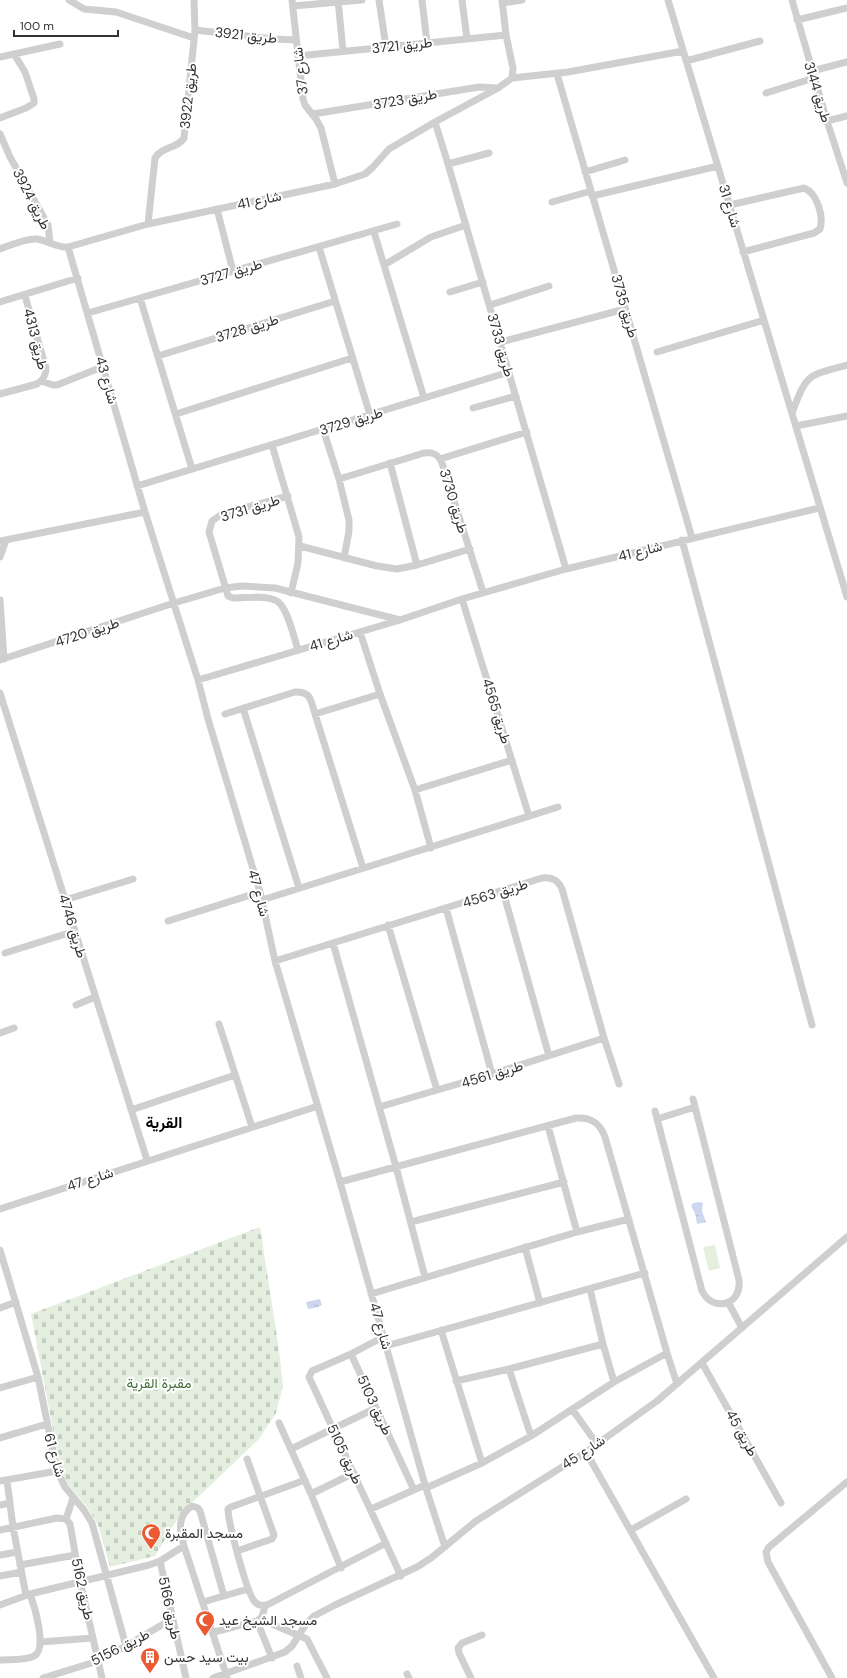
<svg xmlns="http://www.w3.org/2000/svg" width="847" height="1678" font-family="'DM Sans',Vazirmatn,sans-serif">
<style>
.cemetery{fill:url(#cemetery-stones)}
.pitch{fill:#e4efe0}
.water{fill:url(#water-ripples)}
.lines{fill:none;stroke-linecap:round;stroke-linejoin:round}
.minor{stroke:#cfcfcf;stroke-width:7}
.labels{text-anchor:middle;stroke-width:4;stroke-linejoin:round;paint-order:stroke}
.street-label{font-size:14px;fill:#323232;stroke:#fff}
.park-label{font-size:14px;fill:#46703d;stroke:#fff}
.poi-label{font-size:14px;fill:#323232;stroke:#fff;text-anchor:start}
.quarter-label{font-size:16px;font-weight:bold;fill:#000;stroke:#fff}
</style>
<defs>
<pattern id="cemetery-stones" width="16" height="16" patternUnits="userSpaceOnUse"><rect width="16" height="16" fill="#e4efe0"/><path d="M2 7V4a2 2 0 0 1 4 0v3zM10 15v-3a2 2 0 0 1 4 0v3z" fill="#c4cdc1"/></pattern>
<pattern id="water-ripples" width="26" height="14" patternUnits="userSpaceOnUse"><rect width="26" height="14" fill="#cdd8ef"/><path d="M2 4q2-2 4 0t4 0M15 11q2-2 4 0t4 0" fill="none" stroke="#b0bacd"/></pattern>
</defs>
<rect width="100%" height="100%" fill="#fff"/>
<path class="cemetery" d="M260,1227L279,1350L283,1386L276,1413L259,1439L195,1500L184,1508L155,1556L110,1567L98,1525L88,1508L62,1477L31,1314Z"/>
<path class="pitch" d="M715,1245L720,1268L709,1271L703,1247Z"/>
<path class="water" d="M700,1202L703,1203L702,1211L706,1222L697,1224L695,1213L691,1206L693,1203Z
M320,1299L322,1305L319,1306V1307L308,1309L306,1302Z"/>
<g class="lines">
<path class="minor" d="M69,0L84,9L116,12L194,38
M292,0L303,99L305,105L316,119L321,128L335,184
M338,0L343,51
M379,0L386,47
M422,0L427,43
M462,0L467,39
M668,0L847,597
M792,0L827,121L847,183
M502,3L522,0
M293,6L362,0
M797,20L847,8
M195,30L274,39L296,40
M298,56L506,35
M0,57L60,44
M686,61L760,41
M812,71L847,62
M557,74L692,538
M512,78L568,72L683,51
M766,93L814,78
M313,114L479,87L498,88
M0,118L26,108L34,103V99L25,72L14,54
M827,121L847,116
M435,122L448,164L566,569
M0,134L10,157L48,225L50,243
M448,164L489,153
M585,172L625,160
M592,196L718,166
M552,202L591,191
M730,205L804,188C817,193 824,216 820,229L814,233L743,252
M217,209L233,271
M148,224L155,158C162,146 177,149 184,138L195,30L194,0
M374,232L424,398
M68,247L145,512L198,680L208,719L260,892L275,961L340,1182L425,1485L445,1547
M319,247L370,415
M0,249C11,245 26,238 37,239C49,241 57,248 68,247L148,224L335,184L365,174L373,167L389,149L435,122L498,88L512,78L513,68L506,35L502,0
M384,265L431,237L466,225
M450,292L483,282
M140,298L192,469
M0,302L78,278
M490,305L549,286
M88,313L397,224
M501,342L625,309
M657,352L764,320
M158,356L335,301
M41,381L53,385H57L102,367
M0,394L37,384C43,380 46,376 46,368L25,296
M473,408L516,396
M792,413C807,373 807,376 847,365
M176,414L352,358
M796,426L847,416
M323,429L339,479L349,520V531L344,558
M272,445L299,537L298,563L291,593
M440,459L527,432
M390,463L417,565
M339,479L424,453C433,452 438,454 442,463L483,592
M137,486L509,372
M288,496L222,514L212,521L209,532L228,596L233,598C246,598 263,595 275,600C287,604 294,638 298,650
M682,540L812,1025
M0,541L145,512
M300,546L377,566L397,569L417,565L470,549
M0,557L6,540
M0,600L4,659
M360,632L380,694L415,790L431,848
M0,660L174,603L225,588L242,586L275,588L400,620
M198,680L400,620L462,599
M0,693L147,1160
M243,708L299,888
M225,714L295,692C311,691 311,701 315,714L380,694
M315,714L363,868
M415,790L512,760
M529,816L462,599L566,569L819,508
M503,891L549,1056
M65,900L133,879
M262,900L558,807
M446,908L492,1074
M168,921L260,892
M388,925L437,1090
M333,943L396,1167L425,1277
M5,953L75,931
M275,961L542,878C552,877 558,880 562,889L604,1038L619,1084
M76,1005L95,997
M219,1024L252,1127
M0,1033L14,1028
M379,1107L492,1074L604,1038
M131,1110L235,1075
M655,1111L702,1291C713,1313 742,1305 739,1280L693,1099
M657,1119L695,1107
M548,1126L577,1232
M340,1182L576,1118C591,1117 600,1123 605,1137L667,1353L677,1384
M0,1209L318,1106
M411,1222L564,1182
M525,1247L540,1303
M0,1250L38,1377L57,1471L65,1487L84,1510L92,1523L126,1646
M590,1289L603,1344L614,1382
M371,1294L577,1232L629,1219
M728,1302L742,1328
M0,1308L16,1302
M441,1330L482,1463
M383,1337L351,1354L414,1490
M386,1346L645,1273
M351,1354L312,1371L309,1377L401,1576
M702,1363L781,1503
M456,1381L509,1369
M0,1388L38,1377
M572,1409L597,1444
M279,1423L311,1494
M531,1436L509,1369L603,1344
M0,1438L47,1424
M291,1449L376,1408
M586,1452L714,1678
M7,1480L13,1527L26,1595
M305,1480L231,1507L228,1509C228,1521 247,1595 255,1602C259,1607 264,1606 269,1604L386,1543
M0,1481L57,1471
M426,1488L482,1463L531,1436L614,1382L667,1353
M0,1505L10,1503
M371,1509L425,1485
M66,1519L70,1524L80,1581L102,1678
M66,1519L73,1498
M0,1530L57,1518L66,1519
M631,1530L686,1499
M184,1546L227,1677
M237,1551L272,1539L274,1535L247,1459
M0,1555L17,1552
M160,1561L186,1678
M20,1565L75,1555
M341,1568L311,1494L354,1473
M0,1576L21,1572
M203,1602L248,1589
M0,1605L30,1594L149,1565L160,1561L184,1546C180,1532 176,1516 192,1506L198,1508L200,1511L224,1596
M260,1619L307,1639L327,1678
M257,1621L272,1658
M214,1632L257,1621L262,1617L265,1606
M40,1642L93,1638
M0,1660C10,1659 25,1661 34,1656C48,1649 34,1605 30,1594
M297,1666L301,1678
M407,1674L409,1678
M43,1678L98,1661L126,1646L172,1619
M213,1678L285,1652L292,1646L306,1624L314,1616L335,1605L417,1567L431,1558L476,1521L586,1452L657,1401L847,1237
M471,1678L459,1653L458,1648L462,1643L482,1635
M832,1678L768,1562L766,1552L769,1547L847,1482"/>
</g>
<defs>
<g id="mosque-pin" transform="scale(1)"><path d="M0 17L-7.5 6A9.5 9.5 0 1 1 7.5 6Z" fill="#eb5a32" stroke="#fff"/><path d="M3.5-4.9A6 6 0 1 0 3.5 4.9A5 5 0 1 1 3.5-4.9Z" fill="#fff"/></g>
<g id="building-pin" transform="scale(1)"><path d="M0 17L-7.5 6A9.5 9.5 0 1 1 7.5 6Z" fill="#eb5a32" stroke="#fff"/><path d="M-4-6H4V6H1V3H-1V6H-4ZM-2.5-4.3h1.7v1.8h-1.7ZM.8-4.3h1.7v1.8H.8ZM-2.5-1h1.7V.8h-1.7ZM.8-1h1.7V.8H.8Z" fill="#fff"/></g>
</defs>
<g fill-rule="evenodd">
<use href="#mosque-pin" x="151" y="1533"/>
<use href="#mosque-pin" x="205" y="1620"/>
<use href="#building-pin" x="150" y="1657"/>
</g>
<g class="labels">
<g class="street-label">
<text transform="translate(246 35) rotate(6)" y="5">طريق 3921</text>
<text transform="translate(402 45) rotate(-6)" y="5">طريق 3721</text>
<text transform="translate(300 71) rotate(-97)" y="5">شارع 37</text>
<text transform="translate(818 92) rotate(73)" y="5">طريق 3144</text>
<text transform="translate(188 96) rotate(-84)" y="5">طريق 3922</text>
<text transform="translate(405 99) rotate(-10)" y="5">طريق 3723</text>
<text transform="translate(32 199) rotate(63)" y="5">طريق 3924</text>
<text transform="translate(259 200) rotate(-12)" y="5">شارع 41</text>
<text transform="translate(730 206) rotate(73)" y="5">شارع 31</text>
<text transform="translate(231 272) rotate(-16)" y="5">طريق 3727</text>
<text transform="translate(625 306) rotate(74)" y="5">طريق 3735</text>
<text transform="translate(247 328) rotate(-17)" y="5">طريق 3728</text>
<text transform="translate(36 339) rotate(76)" y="5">طريق 4313</text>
<text transform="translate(501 345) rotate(74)" y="5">طريق 3733</text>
<text transform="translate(107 380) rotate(74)" y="5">شارع 43</text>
<text transform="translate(351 421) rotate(-17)" y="5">طريق 3729</text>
<text transform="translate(454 501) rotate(73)" y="5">طريق 3730</text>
<text transform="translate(250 508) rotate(-17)" y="5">طريق 3731</text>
<text transform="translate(640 551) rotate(-14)" y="5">شارع 41</text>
<text transform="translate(87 632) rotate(-18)" y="5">طريق 4720</text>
<text transform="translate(331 640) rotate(-17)" y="5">شارع 41</text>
<text transform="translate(497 711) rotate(73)" y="5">طريق 4565</text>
<text transform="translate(259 893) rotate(75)" y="5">شارع 47</text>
<text transform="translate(495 893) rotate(-17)" y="5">طريق 4563</text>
<text transform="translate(73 926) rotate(73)" y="5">طريق 4746</text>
<text transform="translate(492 1074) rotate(-17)" y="5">طريق 4561</text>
<text transform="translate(90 1179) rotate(-18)" y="5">شارع 47</text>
<text transform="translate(381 1326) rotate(74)" y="5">شارع 47</text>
<text transform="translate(375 1405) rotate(65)" y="5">طريق 5103</text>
<text transform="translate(742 1433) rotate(61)" y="5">طريق 45</text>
<text transform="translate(583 1452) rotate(-34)" y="5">شارع 45</text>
<text transform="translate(345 1454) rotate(65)" y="5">طريق 5105</text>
<text transform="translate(55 1455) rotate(74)" y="5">شارع 61</text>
<text transform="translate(83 1589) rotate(78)" y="5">طريق 5162</text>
<text transform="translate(170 1608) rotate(78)" y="5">طريق 5166</text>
<text transform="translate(120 1647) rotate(-27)" y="5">طريق 5156</text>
</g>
<g class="park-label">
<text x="159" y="1388">مقبرة القرية</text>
</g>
<g class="poi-label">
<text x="165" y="1538">مسجد المقبرة</text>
<text x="219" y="1625">مسجد الشيخ عيد</text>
<text x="164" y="1662">بيت سيد حسن</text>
</g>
<g class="quarter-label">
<text x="164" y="1128">القرية</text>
</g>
</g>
<path d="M14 30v6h104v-6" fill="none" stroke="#323232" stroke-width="2"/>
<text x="20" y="30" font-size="12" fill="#323232" stroke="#ffffff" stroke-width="3" paint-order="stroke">100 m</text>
</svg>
